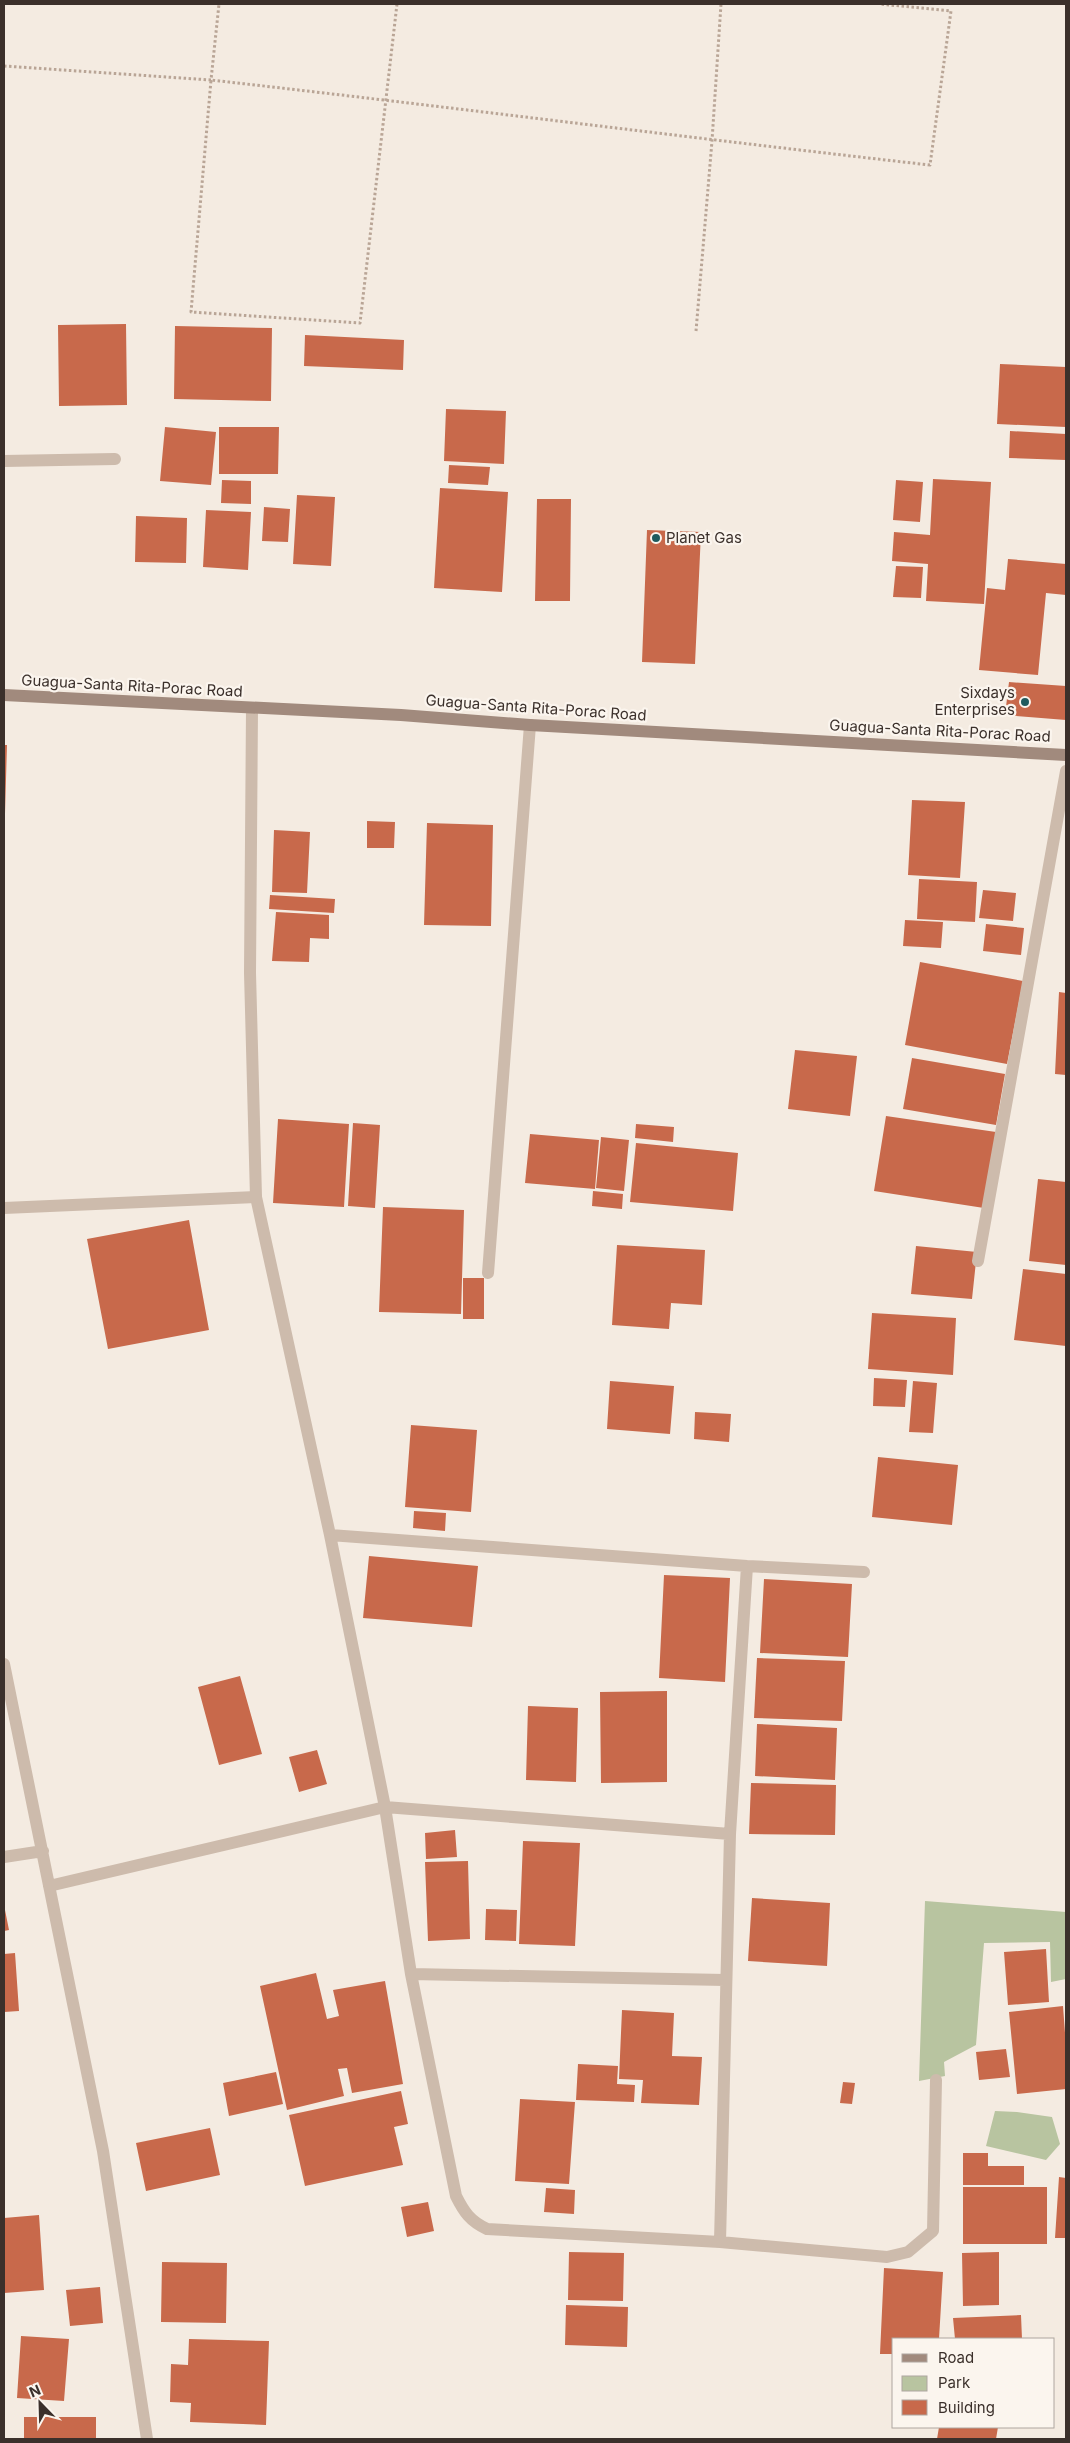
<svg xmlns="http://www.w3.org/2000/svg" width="1070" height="2443" font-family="Inter,sans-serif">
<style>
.green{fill:#b8c4a0}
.building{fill:#c8694b}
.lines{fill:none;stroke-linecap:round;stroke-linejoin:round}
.path{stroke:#b9a596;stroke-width:3;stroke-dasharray:2.5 2.5;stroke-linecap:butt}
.service{stroke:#cdbbac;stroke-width:12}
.minor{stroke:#cdbbac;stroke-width:12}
.secondary{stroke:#a18a7d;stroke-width:12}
.poi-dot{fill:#1f5a5e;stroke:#fbf5ee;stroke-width:2}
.labels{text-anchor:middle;stroke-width:4.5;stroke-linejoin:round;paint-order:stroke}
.poi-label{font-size:15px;fill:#3b302b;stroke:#fbf5ee;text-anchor:start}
.street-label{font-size:15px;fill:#3b302b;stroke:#fbf5ee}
</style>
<rect width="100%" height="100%" fill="#f4ebe1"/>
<path class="green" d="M925,1901L1066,1912V1979L1051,1982L1050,1942L984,1943L976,2045L944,2062L945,2076L919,2081Z
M995,2111L1017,2112L1052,2117L1060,2144L1046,2160L986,2146Z"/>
<path class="building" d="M126,324L127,405L59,406L58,325Z
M175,326L272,328L271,401L174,399Z
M305,335L404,340L403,370L304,366Z
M1000,364L1066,367V427L997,424Z
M446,409L506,411L504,464L444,461Z
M165,427L216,432L211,485L160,481Z
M219,427H279L278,474H219Z
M1010,431L1066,434V460L1009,458Z
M449,465L490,467L488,485L448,483Z
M933,479L991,482L984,604L926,601L928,564L892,561L894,532L930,535Z
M222,480L251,481V504L221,503Z
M896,480L923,482L920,522L893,520Z
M440,488L508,492L502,592L434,588Z
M297,495L335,497L331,566L293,564Z
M537,499H571L570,601H535Z
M264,507L290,509L288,542L262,541Z
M206,510L251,512L248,570L203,567Z
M136,516L187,518L186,563L135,562Z
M647,530L701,532L695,664L642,662Z
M1008,559L1066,564V595L1046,593L1038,675L979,670L987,588L1005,590Z
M896,566L923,567L921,598L893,597Z
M1009,682L1066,686V720L1005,715Z
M4,745H7L5,814H4Z
M912,800L965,802L960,878L908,875Z
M367,821L395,822L394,848H367Z
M427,823L493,825L491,926L424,925Z
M274,830L310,832L307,893L272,892Z
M919,879L977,882L975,922L917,919Z
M983,890L1016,893L1013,921L979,918Z
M270,895L335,899L334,913L269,909Z
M276,912L329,915V939L310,938L309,962L272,961Z
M905,920L943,922L941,948L903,946Z
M986,924L1024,928L1021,955L983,951Z
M920,962L1023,981L1007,1064L905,1045Z
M1059,992L1066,993V1075L1055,1074Z
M795,1050L857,1056L850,1116L788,1109Z
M912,1058L1005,1074L996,1125L903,1109Z
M886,1116L996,1132L984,1208L874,1191Z
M278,1119L349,1124L344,1207L273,1203Z
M353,1123L380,1125L375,1208L348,1206Z
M636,1124L674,1127L673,1142L635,1138Z
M530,1134L599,1140L595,1189L525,1183Z
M601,1137L629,1140L624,1191L596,1188Z
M636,1143L738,1153L733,1211L630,1202Z
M1038,1179L1066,1182V1265L1029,1261Z
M593,1191L623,1194L622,1209L592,1206Z
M383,1207L464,1210L461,1314L379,1312Z
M189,1220L209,1330L108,1349L87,1239Z
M617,1245L705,1250L702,1305L671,1303L669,1329L612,1325Z
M916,1246L977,1252L972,1299L911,1294Z
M1023,1269L1066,1274V1346L1014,1340Z
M463,1278H484V1319H463Z
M872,1313L956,1318L953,1375L868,1369Z
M874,1378L907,1380L905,1407L873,1406Z
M610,1381L674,1386L670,1434L607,1429Z
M913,1381L937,1383L933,1433L909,1432Z
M695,1412L731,1414L729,1442L694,1439Z
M411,1425L477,1430L471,1512L405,1507Z
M878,1457L958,1465L952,1525L872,1517Z
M414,1511L446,1513L445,1531L413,1528Z
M369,1556L478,1566L472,1627L363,1618Z
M664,1575L730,1578L725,1682L659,1678Z
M764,1579L852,1584L848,1657L760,1653Z
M757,1658L845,1661L842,1721L754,1718Z
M240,1676L262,1754L219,1765L198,1687Z
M667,1691V1782L601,1783L600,1692Z
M528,1706L578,1708L576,1782L526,1780Z
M757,1724L837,1728L835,1780L755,1776Z
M317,1750L327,1784L299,1792L289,1757Z
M751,1783L836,1785L835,1835L749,1834Z
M455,1830L457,1857L426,1859L425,1833Z
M523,1841L580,1843L575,1946L519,1944Z
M468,1861L470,1939L428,1941L425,1862Z
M752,1898L830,1903L827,1966L748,1961Z
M4,1905L9,1930L4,1931Z
M486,1909L517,1910L516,1941L485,1940Z
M1046,1949L1049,2002L1008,2005L1004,1952Z
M15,1953L19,2011L4,2012V1954Z
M316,1973L327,2019L339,2016L333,1990L385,1981L403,2084L352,2093L347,2068L338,2069L344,2096L287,2110L260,1986Z
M1063,2006L1066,2046V2089L1017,2094L1009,2012Z
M622,2010L674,2013L672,2056L702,2057L699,2105L641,2103L643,2080L619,2079Z
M1006,2049L1010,2077L979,2080L976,2052Z
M578,2064L618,2066L617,2084L635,2085L634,2102L576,2100Z
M276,2072L283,2104L229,2116L223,2083Z
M843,2082L855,2083L852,2104L840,2103Z
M401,2091L408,2124L394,2127L403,2165L305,2186L289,2115Z
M520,2099L575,2102L569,2184L515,2181Z
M210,2128L220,2175L146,2191L136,2143Z
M963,2153H988V2166H1024V2185H963Z
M1059,2177L1066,2178V2238H1055Z
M963,2187H1047V2244H963Z
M546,2188L575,2190L574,2214L544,2212Z
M428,2202L434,2231L407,2237L401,2207Z
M39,2215L44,2290L4,2293V2218Z
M569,2252L624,2253L623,2301L568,2300Z
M999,2252V2305L963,2306L962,2253Z
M162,2262L227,2263L226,2323L161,2322Z
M884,2268L943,2272L939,2339H894V2354H880Z
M100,2287L103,2323L70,2326L66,2290Z
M566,2305L628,2307L627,2347L565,2345Z
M1021,2315L1022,2339H955L953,2318Z
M21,2336L69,2339L64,2401L17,2398Z
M189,2339L269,2341L266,2425L190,2422L191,2403L170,2402L171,2364L188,2365Z
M24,2417H96V2439H24Z
M939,2427H998L996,2439H937Z"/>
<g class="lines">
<path class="path" d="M397,4L360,323L191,312L211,80C451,107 690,138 930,165L951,11L880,4
M4,66L211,80L219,4
M696,331L712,141L721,4"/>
<path class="service" d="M4,461L115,459
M4,1208L256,1197"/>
<path class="minor" d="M252,709L250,973L256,1197L330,1535L385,1807L411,1974L456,2196C464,2212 470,2221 487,2229L720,2242L887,2257L908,2252L933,2231L936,2080
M978,1261L1066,771
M488,1273L530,725
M330,1535L747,1566L864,1572
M4,1664L103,2151L147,2439
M4,1857L43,1851
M49,1886L385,1807L730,1834
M411,1974L725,1980
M720,2242L730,1834L747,1566"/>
<path class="secondary" d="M4,695L401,715L530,725L1066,755"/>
</g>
<g class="poi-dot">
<circle cx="656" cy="538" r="5"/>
<circle cx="1025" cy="702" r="5"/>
</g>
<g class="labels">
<g class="poi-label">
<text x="666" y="543">Planet Gas</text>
<text x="1015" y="698" text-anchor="end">Sixdays<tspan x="1015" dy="17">Enterprises</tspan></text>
</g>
<g class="street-label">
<text transform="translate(132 686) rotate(3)" y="5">Guagua-Santa Rita-Porac Road</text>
<text transform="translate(536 708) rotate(4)" y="5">Guagua-Santa Rita-Porac Road</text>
<text transform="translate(940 731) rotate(3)" y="5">Guagua-Santa Rita-Porac Road</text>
</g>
</g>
<rect width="1070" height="2443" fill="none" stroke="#3b302b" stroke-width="10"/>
<rect x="892" y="2338" width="162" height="90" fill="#fbf5ee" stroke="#aea6a0"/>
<rect x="902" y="2354" width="25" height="8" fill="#a18a7d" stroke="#aea6a0"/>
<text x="938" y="2363" font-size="15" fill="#3b302b">Road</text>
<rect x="902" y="2376" width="25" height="15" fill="#b8c4a0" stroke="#aea6a0"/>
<text x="938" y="2388" font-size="15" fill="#3b302b">Park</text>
<rect x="902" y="2400" width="25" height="15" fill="#c8694b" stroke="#aea6a0"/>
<text x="938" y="2413" font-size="15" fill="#3b302b">Building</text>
<g transform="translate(40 2403) rotate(337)" stroke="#fbf5ee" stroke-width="4" paint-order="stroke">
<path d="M0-4L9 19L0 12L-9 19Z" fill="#3b302b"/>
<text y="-8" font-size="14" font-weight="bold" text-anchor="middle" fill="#3b302b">N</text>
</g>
</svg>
